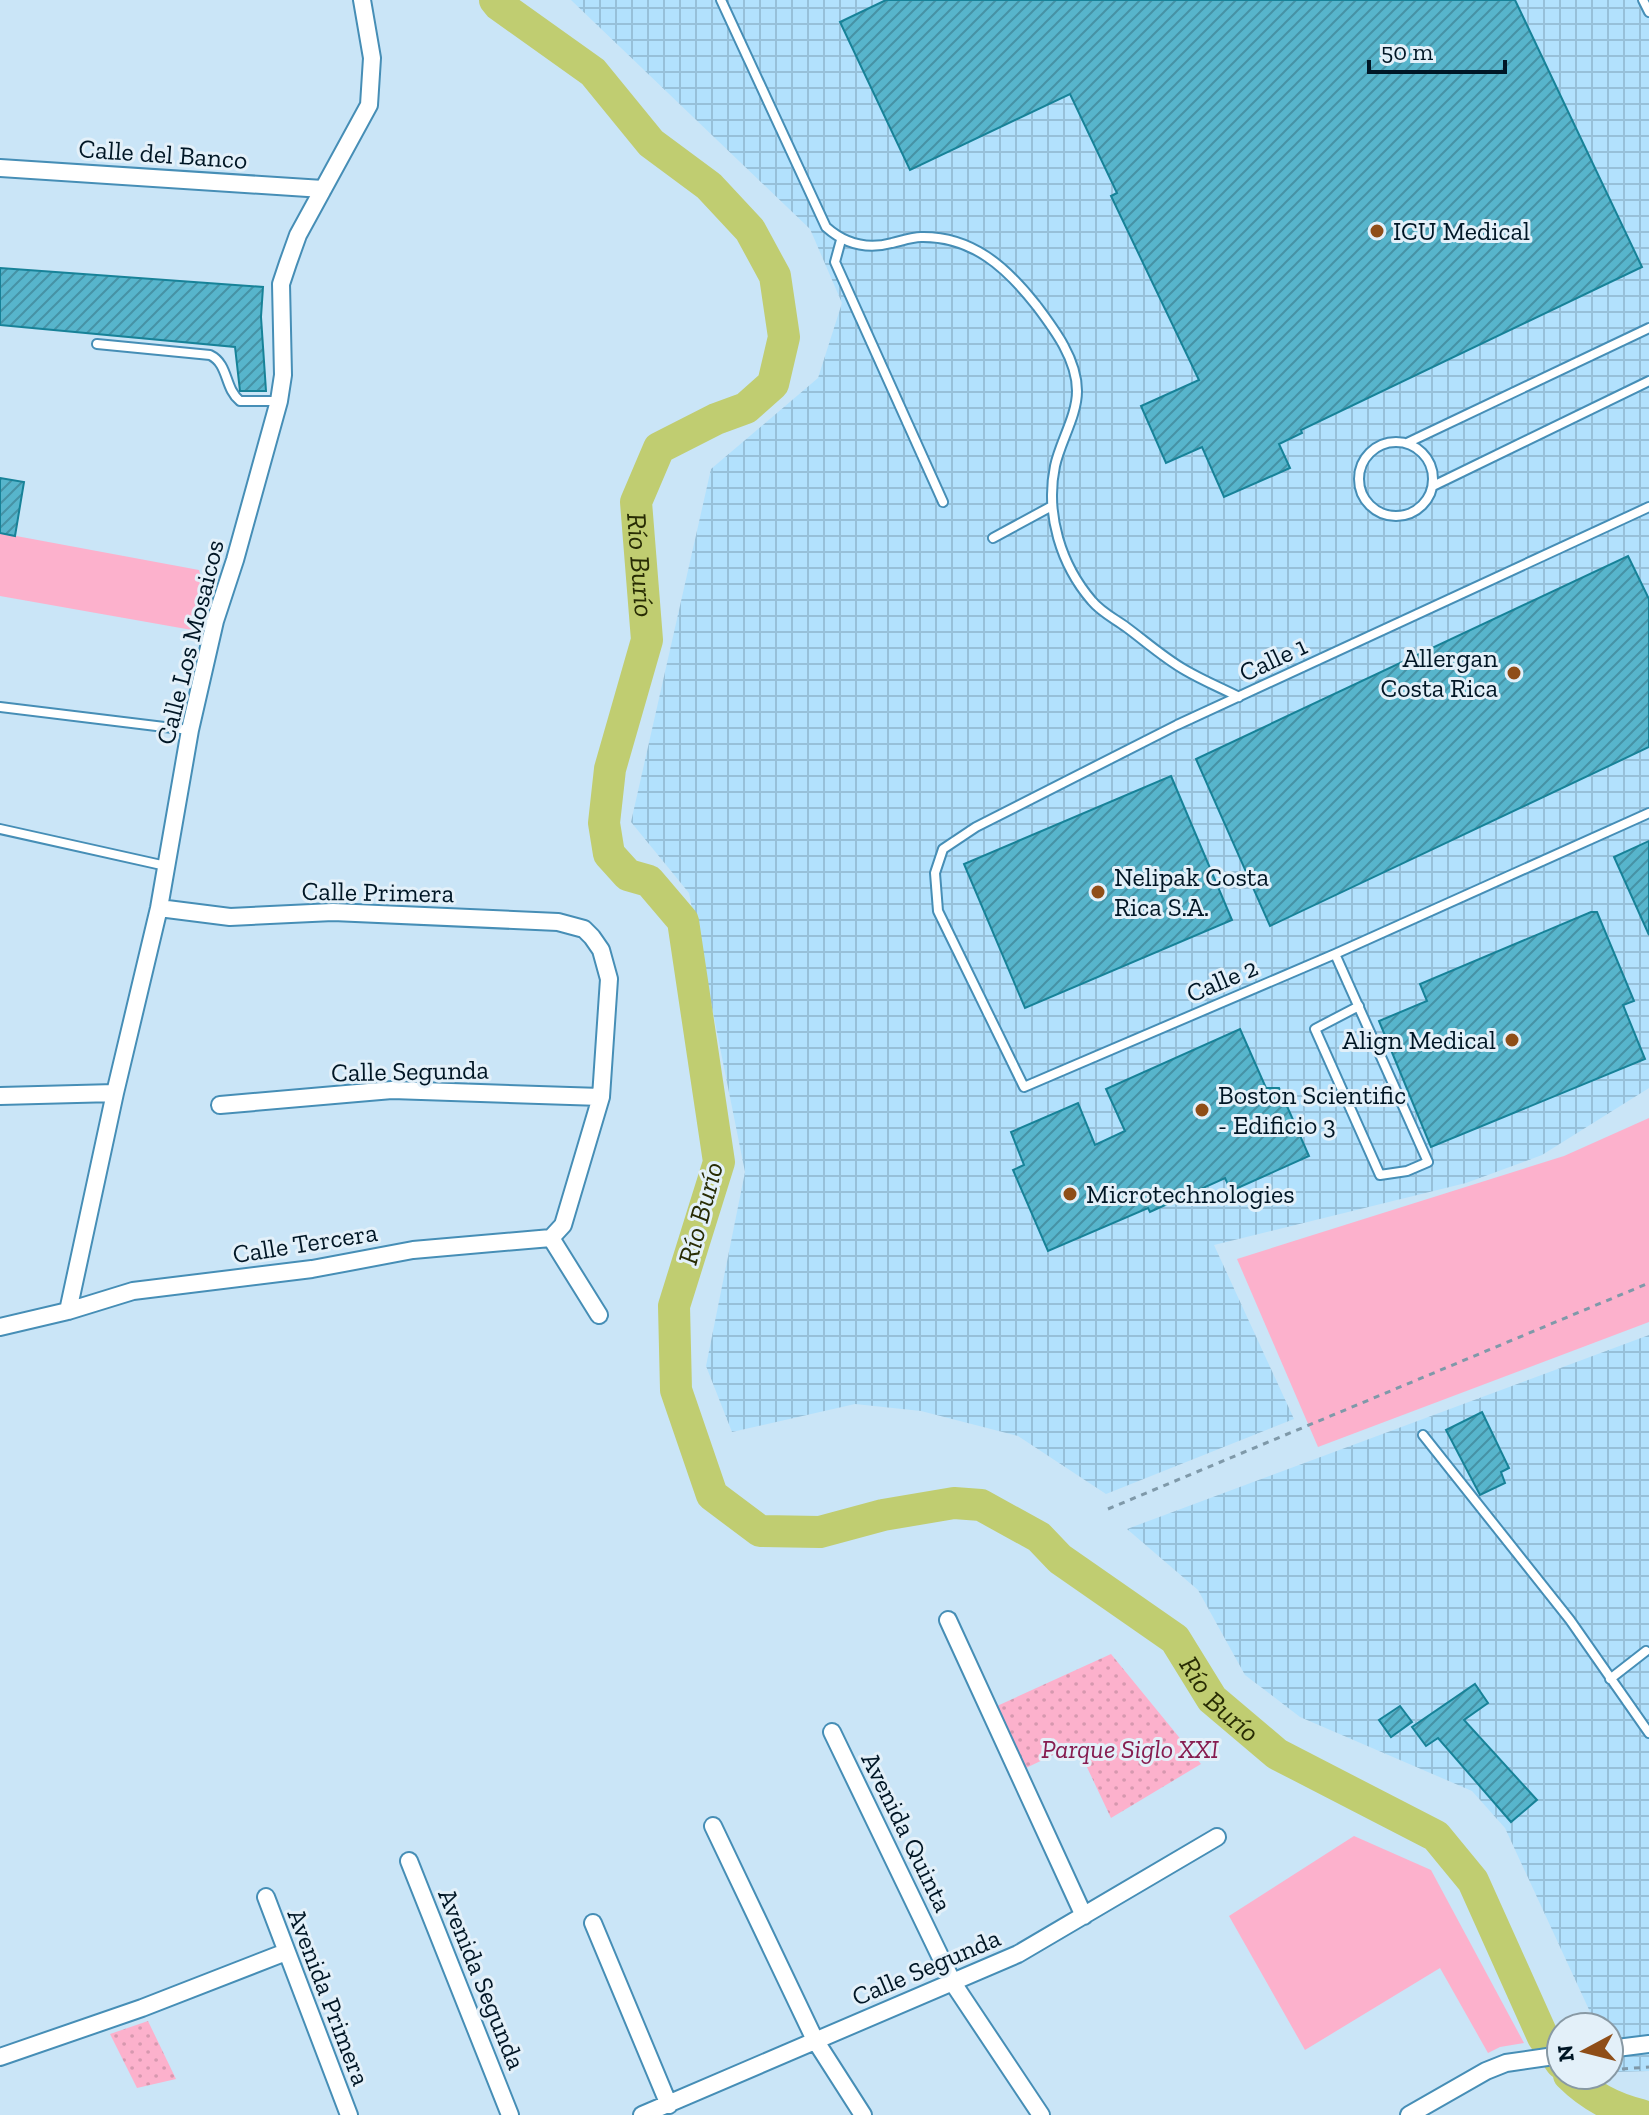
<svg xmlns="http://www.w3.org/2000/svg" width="1649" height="2115" font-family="'Zilla Slab',serif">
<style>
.industrial{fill:url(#industrial-grid)}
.grass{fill:#fcb1cc}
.park{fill:url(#park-dots)}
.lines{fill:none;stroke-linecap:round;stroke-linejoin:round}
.river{stroke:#c0cd71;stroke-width:32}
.building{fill:url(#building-hatch);stroke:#178298;stroke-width:2}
.lane-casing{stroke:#468eb6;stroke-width:12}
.street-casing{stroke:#468eb6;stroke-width:20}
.path{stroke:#7f99a9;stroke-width:3;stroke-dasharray:6 6;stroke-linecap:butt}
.lane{stroke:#fff;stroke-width:8}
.street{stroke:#fff;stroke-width:16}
.poi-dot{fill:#8f4e18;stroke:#e3f0f9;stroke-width:3}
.labels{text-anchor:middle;stroke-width:6;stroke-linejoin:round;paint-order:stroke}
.street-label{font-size:26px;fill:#001625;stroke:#e3f0f9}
.poi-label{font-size:26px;fill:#001625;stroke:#e3f0f9;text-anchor:start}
.park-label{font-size:26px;font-style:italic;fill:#861c50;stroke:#e3f0f9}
.water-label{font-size:28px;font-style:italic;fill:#282c04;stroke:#e3f0f9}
</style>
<defs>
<pattern id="industrial-grid" width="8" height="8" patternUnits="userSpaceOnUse" patternTransform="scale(2)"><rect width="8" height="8" fill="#b2e1fd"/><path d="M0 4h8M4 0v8" fill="none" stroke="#97c0d9"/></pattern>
<pattern id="park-dots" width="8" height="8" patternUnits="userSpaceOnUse" patternTransform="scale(2)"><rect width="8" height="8" fill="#fcb1cc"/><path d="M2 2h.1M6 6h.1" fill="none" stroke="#d698af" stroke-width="1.8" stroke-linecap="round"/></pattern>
<pattern id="building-hatch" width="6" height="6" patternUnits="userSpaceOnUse" patternTransform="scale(2)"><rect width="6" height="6" fill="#57b5cc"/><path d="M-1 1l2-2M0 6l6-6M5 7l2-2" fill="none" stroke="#4692a5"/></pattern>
</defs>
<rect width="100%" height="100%" fill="#cae5f7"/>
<path class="industrial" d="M571,0H1649V1088L1542,1155L1466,1183L1214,1245L1294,1419L1106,1494L1018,1436L921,1411L855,1404L732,1432L706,1366L745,1172L689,893L631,822L711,469L818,378L842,303L810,229Z
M1649,1335V2071L1617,2072L1609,2053V2027H1597L1505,1828L1472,1791L1300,1717L1245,1675L1198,1590L1127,1529Z"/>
<path class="grass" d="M0,533L199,570L203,584L192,630L0,596Z
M1649,1118V1322L1318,1447L1237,1259L1564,1156Z
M1354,1836L1431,1870L1524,2043L1500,2047L1488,2053L1440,1968L1305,2050L1229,1916Z"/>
<path class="park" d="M1111,1654L1201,1764L1111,1818L1076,1744L1026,1768L997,1706Z
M148,2021L176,2079L137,2088L110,2034Z"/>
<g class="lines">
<g class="river">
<path id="s1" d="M495,0L499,5L593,72L651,143L709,186L750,230L775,276L784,337L773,384L746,408L716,419L659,448L636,502L647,640L610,769L604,823L609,854L628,875L649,881L683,921L719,1162L674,1306L676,1390L712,1495L760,1531L820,1532L883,1515L954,1503L981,1505L1039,1537L1060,1559L1175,1639L1212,1699L1277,1754L1436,1836L1473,1881L1543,2037L1561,2063"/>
<path d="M1569,2075C1590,2096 1612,2108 1641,2115"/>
</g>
</g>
<path class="building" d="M886,0H1515L1642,267L1301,430L1302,433L1279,444L1290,468L1224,497L1202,447L1166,463L1141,406L1199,380L1111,196L1117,193L1070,94L910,170L840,22Z
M0,268L263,287L261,317L266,391H240L235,347L0,325Z
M0,478L24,482L15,536L0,533Z
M1628,556L1649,599V747L1270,926L1196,759Z
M1171,776L1232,920L1025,1008L964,864Z
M1649,841V935L1614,857Z
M1591,912H1597L1634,1001L1623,1005L1645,1059L1431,1147L1379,1021L1427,1001L1420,984Z
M1240,1029L1266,1088H1279L1309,1156L1231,1191L1225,1178L1150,1212L1148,1208L1048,1251L1013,1170L1024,1165L1011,1132L1078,1103L1095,1145L1125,1131L1106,1089Z
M1482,1412L1509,1468L1501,1472L1505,1483L1480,1495L1446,1430Z
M1475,1684L1488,1703L1464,1720L1537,1800L1511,1822L1438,1738L1426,1746L1412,1727Z
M1400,1706L1412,1722L1391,1737L1379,1720Z"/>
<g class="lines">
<g class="lane-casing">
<path id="lane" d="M721,0L826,227C845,244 866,250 892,243C901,241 912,237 921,237C972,236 1006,267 1036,305C1054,329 1077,359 1077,391C1077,416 1060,442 1055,466C1045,514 1061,565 1092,601C1101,612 1115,619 1126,627C1145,641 1164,658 1185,670C1202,680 1221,688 1239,697
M1643,0L1649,12
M841,240L835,262L943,502
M97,344L210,355C229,364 224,388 240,401H279
M1359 479a37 37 0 1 1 74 0a37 37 0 1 1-74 0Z
M1407,443L1649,328
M1433,486L1649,381
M1649,507L1177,725L976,827L943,849L935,873L938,911L1024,1087L1335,954L1649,813
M993,538L1052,506
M0,707L189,730
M0,829L166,866
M1335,954L1428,1162L1407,1171L1380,1175L1315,1029L1359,1006
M1423,1435L1570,1620L1649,1733
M1610,1679L1646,1651"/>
</g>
<g class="street-casing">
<path id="street" d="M0,168L323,189
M159,908L230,917L333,912L558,922L584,929L592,937L601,950L609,979L601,1097L563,1225L551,1238
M0,1096L115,1093
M220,1105L392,1090L601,1097
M551,1238L599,1315
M68,1311L115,1093L159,908L190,730L215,621L235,560L279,401L283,375L281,284L288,263L298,235L369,105L372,58L362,0
M0,1327L68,1311L133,1291L312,1269L413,1250L551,1238
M948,1620L1084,1916
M832,1732L953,1983L1041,2115
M713,1826L815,2040L863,2115
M409,1861L510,2115
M266,1897L349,2115
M593,1923L669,2105
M1609,2049L1649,2044
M0,2057L142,2008L286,1952
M642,2115L1018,1954L1217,1837
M1409,2115L1486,2071L1506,2063L1561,2055"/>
</g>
<path class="path" d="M1108,1509L1649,1283
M1622,2069L1649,2067"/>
<use href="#lane" class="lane"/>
<use href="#street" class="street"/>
</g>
<g class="poi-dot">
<circle cx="1377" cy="231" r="8"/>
<circle cx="1514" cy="673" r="8"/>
<circle cx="1098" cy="892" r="8"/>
<circle cx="1512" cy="1040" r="8"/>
<circle cx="1202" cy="1110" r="8"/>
<circle cx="1070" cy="1194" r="8"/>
</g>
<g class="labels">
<g class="street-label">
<text transform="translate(163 154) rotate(4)" y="9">Calle del Banco</text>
<text transform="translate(190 642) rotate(-76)" y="9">Calle Los Mosaicos</text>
<text transform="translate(1273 659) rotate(-25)" y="9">Calle 1</text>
<text transform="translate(378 892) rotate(1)" y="9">Calle Primera</text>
<text transform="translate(1222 980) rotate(-23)" y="9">Calle 2</text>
<text transform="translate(410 1071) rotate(-1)" y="9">Calle Segunda</text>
<text transform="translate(305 1243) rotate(-9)" y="9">Calle Tercera</text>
<text transform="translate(907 1832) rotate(64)" y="9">Avenida Quinta</text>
<text transform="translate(926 1967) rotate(-23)" y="9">Calle Segunda</text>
<text transform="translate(482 1979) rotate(68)" y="9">Avenida Segunda</text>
<text transform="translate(329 1997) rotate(69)" y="9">Avenida Primera</text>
</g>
<g class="poi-label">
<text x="1393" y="240">ICU Medical</text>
<text x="1498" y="667" text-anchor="end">Allergan<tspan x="1498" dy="30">Costa Rica</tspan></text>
<text x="1114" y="886">Nelipak Costa<tspan x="1114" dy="30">Rica S.A.</tspan></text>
<text x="1496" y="1049" text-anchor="end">Align Medical</text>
<text x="1218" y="1104">Boston Scientific<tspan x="1218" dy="30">- Edificio 3</tspan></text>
<text x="1086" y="1203">Microtechnologies</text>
</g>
<g class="park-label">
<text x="1130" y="1758">Parque Siglo XXI</text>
</g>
<g class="water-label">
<text dy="10" stroke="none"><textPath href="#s1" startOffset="762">Río Burío</textPath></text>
<text transform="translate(700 1213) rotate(-75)" y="10">Río Burío</text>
<text dy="10" stroke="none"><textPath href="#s1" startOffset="2346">Río Burío</textPath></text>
</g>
</g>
<g transform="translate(1585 2051) rotate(263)"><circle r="38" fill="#e3f0f9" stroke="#8899a4" stroke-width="2"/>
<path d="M0-6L14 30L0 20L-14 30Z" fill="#8f4e18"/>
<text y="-12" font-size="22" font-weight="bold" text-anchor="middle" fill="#001625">N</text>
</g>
<path d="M1369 60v12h136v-12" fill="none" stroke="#001625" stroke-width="4"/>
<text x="1381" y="60" font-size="24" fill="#001625" stroke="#e3f0f9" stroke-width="6" paint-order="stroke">50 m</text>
</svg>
